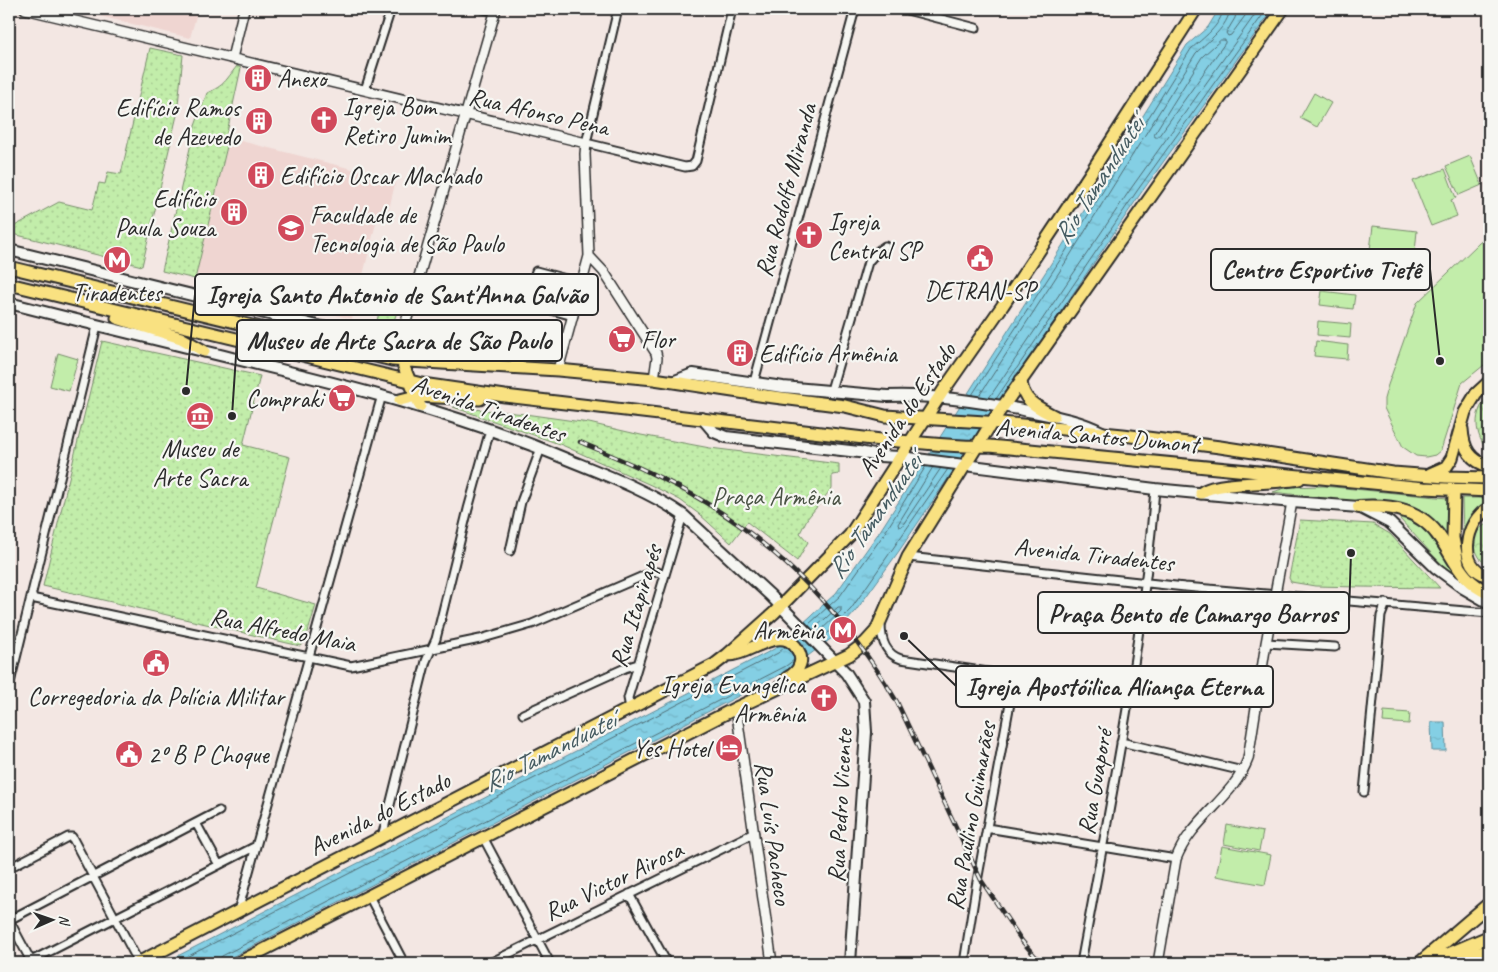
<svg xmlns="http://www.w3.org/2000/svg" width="1498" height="972" font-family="Caveat,sans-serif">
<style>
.built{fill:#efd5d1}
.grass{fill:#c2edaa;stroke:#768c6a}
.forest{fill:url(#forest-crowns);stroke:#768c6a}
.park{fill:url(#park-dots);stroke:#768c6a}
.water{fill:url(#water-ripples);stroke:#608d9a}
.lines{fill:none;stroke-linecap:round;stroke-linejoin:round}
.shore{stroke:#4f6d75;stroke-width:1}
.minor-casing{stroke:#2b2b2b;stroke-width:11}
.tertiary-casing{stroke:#2b2b2b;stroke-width:12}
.secondary-casing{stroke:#2b2b2b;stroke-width:14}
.trunk-casing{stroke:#2b2b2b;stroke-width:15}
.motorway-casing{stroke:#2b2b2b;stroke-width:16}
.minor{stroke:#f6f6f2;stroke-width:7}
.tertiary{stroke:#f6f6f2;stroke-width:9}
.secondary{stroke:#f6f6f2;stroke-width:10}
.trunk{stroke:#f9e181;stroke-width:11}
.motorway{stroke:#f9e181;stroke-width:12}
.rail-casing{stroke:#2b2b2b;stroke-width:4.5}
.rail{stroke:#f6f6f2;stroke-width:2.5;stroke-dasharray:8;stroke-linecap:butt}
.labels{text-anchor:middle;stroke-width:4.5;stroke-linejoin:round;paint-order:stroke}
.poi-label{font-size:25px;fill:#2b2b2b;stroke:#f6f6f2;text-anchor:start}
.street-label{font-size:25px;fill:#2b2b2b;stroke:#f6f6f2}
.park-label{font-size:25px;fill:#495244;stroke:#f6f6f2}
.water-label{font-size:26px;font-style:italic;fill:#465c62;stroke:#f6f6f2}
.leader{fill:none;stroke:#2b2b2b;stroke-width:2}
.callout-dot{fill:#2b2b2b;stroke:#f6f6f2;stroke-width:2}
.callout{fill:#f6f6f2;stroke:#2b2b2b;stroke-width:2}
.callout-label{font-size:26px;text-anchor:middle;font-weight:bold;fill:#2b2b2b}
</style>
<defs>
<pattern id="forest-crowns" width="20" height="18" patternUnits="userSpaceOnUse" patternTransform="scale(1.25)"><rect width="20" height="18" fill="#c2edaa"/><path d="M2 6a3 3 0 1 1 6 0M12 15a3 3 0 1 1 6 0" fill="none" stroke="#a7cb92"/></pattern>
<pattern id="park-dots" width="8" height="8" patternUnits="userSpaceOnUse" patternTransform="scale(1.25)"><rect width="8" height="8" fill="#c2edaa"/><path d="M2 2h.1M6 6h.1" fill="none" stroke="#a7cb92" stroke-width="1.8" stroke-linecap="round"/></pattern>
<pattern id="water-ripples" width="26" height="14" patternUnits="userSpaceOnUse" patternTransform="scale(1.25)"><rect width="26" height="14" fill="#84cfe4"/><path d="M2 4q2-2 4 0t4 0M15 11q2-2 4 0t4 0" fill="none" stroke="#72b2c4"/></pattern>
</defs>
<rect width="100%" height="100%" fill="#f3e7e3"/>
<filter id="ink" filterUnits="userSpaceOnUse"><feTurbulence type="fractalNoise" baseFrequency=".02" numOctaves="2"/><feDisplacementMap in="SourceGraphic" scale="10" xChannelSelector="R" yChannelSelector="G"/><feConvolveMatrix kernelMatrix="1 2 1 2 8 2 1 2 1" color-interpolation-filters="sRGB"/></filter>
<g filter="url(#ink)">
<path class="built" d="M71,9H198L190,38Z
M229,138L396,180L387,217L378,215L352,319L195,279Z"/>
<path class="grass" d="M1314,93L1331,103L1317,127L1300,118Z
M1470,156L1482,185L1459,195L1446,166Z
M1445,169L1456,198L1451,200L1457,216L1431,226L1413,181Z
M1373,226L1417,231L1414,262L1369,258Z
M1489,236V361L1462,383L1441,450L1435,455L1426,457L1416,456L1403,447L1384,408V399L1388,385L1417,303L1479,243Z
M1322,291L1355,295L1353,309L1320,305Z
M1318,321L1351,324L1350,338L1317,335Z
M1316,341L1348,345L1347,359L1314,356Z
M58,353L78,359L69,391L50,386Z
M1323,486L1447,498L1448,541L1411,508L1273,492L1288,487Z
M1462,498H1489V501C1474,508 1469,518 1463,533Z
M1399,518L1415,521L1430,529L1464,582L1442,565Z
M1384,711L1410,713L1409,724L1383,722Z
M1227,825L1263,832L1259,851L1224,844Z
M1222,846L1271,855L1265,885L1216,876Z"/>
<path class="forest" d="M1489,395V452C1474,435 1472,413 1489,395Z
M1489,523V567C1473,557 1467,531 1489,523Z"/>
<path class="park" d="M150,48L183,55L177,115L142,266L9,233V229L59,202L92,210L99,183L105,184L108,172L121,174Z
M237,66L241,68L226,137L229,138L195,279L162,271L195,126L207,93C225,85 225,81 237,66Z
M384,291L402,296L392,327L376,325Z
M102,341L260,376L243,445L290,457L256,588L316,605L305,642L300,646L43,586Z
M453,407L525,414L589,423L641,435L710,448L839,464V474L832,475V488L807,519L800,533L808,542L797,561L747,522L731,543L699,514L680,500L655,487L562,445Z
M1300,520L1373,524L1390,534L1440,588L1359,587L1315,586L1291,582L1289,578Z"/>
<path class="water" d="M1219,9H1273L1141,193L899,551L855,612L832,638L789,670L220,963H164L776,648L836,593L880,531L1059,251L1187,45L1208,27Z
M1431,722H1445L1446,751H1432Z"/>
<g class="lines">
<path class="shore" d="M1237,9L1235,18L1226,33L1228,36L1231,35L1250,9
M1221,40H1225V43L1158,137H1155L1154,134L1202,57Z
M972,395L1064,254L1191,49C1203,38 1221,26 1223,9
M979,396L1069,257L1196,53C1208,41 1228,27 1230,9
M989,398L1132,187L1259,9
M996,399L1137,191L1267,9
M933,467L898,524L899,527L902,526L941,468
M808,625L840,596L884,534L926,466
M813,630L838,607H841V611L817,634
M822,639L851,609L948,469
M175,963L778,653L785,647
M219,963V959L222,956L786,666L794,660"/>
<g class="minor-casing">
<path id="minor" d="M483,9L495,11
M618,9L586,143L685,167L692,166L696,161L732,9
M903,9L976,28
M365,90L391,9
M573,316L530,304L527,299L536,271L581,283
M754,382L855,9
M831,390L868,262L878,251L885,246
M510,551L521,502L541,448
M908,557L1185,587L1489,613
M31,598L351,666L480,639L532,624L650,573L657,572L665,575
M881,624C881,640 885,654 901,659L1015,676L1128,695
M1266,643L1335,647
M9,687L97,326
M630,708L628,698L683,515
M523,714L625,668L638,664
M1121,742L1243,771
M1364,792L1381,616L1386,603
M196,823L219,865
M987,828L1176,859
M382,837L426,661L436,639L468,509L490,430
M483,837L550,963
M9,868L68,837H72L139,963
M629,894L667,963
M369,896L404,963
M238,911L382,395
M9,920L219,811
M9,920L32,963
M31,961L256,846
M490,963L754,833
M964,963L976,887L1015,676
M1081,963C1110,806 1142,648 1155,489"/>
</g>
<g class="tertiary-casing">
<path id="tertiary" d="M25,9L586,143L585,154L589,256L558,370
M232,58L244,9
M589,256L604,272L656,353L657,358L654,379
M399,346L496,9
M736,708L772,963
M1158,963L1176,859C1191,819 1233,799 1248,759L1266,643L1292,502"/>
</g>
<g class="secondary-casing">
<path id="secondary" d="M9,250L399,346L469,360L474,363
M9,303C83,322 158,340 232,358C345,385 457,413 564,458C603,474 649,491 683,515L770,595L846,673L864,701L866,732L850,963
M675,381L693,374L783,387L887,396C933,394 984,402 1028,411C1054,416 1079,420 1102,432
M702,418L714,432L726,437L859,452L879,456L901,457L1155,489L1292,502L1359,507L1390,523L1436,568L1463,588L1489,603"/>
</g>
<g class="trunk-casing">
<path id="trunk" d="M9,267L392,360L558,370L654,379L766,396L845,406L885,416L1002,423L1123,435L1220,447L1393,473L1446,477L1489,478
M9,284L422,384L505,396L881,440C917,441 953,448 989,446L1424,488L1489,491
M117,318L181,338L204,351
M399,346L404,367L420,406
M1021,380C1022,401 1037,407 1054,416
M400,400L416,396L480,399
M1462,429C1463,448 1470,461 1489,466
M1430,474L1446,467L1452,458L1465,412L1476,394L1489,382
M1454,490L1453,538L1458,564
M1201,493C1213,481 1278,484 1299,479
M1489,508C1465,521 1456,568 1489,576
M727,655C748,656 779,625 795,646C799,651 802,658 800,664C798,671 793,675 787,678
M138,963L714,665L727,655L774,613L850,535L943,391L1003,305L1088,177L1196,9
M238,963L736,708L849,655L865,643L876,631L908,557L992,422L1283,9
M1456,963C1467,956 1476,952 1489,952"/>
</g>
<g class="motorway-casing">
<path id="motorway" d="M1359,507C1393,505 1421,509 1441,539C1456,561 1462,582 1489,593
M1420,963L1489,904
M1434,963L1447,955L1489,937"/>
</g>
<use href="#minor" class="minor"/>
<use href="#tertiary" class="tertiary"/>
<use href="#secondary" class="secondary"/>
<use href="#trunk" class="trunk"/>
<use href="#motorway" class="motorway"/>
<g class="rail-casing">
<path id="rail" d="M580,442C622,460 664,477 703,501C783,549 850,622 897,702L981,880L1022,941L1041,963"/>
</g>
<use href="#rail" class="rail"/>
</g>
</g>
<defs>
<g id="building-disc" transform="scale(1.4375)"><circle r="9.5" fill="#d1495b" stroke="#f6f6f2"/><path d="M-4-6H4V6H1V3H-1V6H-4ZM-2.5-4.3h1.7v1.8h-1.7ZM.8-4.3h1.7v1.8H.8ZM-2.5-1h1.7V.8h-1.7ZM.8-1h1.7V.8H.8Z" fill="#fff"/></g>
<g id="church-disc" transform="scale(1.4375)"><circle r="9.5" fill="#d1495b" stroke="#f6f6f2"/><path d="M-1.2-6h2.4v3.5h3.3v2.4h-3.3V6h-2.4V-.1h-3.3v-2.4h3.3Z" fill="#fff"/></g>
<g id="university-disc" transform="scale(1.4375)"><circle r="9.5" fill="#d1495b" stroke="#f6f6f2"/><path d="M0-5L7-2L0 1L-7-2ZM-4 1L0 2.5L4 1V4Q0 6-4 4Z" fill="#fff"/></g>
<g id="civic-disc" transform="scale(1.4375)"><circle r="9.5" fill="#d1495b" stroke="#f6f6f2"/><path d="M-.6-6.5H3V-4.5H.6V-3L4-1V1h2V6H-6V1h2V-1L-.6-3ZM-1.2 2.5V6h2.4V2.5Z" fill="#fff"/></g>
<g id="metro-disc" transform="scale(1.4375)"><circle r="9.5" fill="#d1495b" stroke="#f6f6f2"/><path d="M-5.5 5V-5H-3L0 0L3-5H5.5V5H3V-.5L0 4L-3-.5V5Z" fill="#fff"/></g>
<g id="supermarket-disc" transform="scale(1.4375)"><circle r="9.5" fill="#d1495b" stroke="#f6f6f2"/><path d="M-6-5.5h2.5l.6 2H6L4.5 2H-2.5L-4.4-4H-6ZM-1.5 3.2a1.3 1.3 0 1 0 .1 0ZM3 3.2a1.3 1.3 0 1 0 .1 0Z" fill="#fff"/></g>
<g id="museum-disc" transform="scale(1.4375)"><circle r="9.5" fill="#d1495b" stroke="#f6f6f2"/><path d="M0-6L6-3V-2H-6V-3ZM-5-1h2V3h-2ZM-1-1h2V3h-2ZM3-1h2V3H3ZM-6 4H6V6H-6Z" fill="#fff"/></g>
<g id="hotel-disc" transform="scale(1.4375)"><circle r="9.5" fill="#d1495b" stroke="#f6f6f2"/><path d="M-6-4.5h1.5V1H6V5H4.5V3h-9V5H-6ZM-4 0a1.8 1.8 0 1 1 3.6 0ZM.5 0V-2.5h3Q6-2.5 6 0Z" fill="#fff"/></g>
</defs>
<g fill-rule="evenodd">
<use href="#building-disc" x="258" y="78"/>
<use href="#church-disc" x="324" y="120"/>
<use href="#building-disc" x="259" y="121"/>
<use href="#building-disc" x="261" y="175"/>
<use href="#building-disc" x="234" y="212"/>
<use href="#university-disc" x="291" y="228"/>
<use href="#church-disc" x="809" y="235"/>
<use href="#civic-disc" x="980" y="258"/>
<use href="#metro-disc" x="117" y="260"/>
<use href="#supermarket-disc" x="622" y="339"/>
<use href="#building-disc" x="740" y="353"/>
<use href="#supermarket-disc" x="342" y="398"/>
<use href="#museum-disc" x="200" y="416"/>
<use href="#metro-disc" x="843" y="630"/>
<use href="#civic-disc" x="156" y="663"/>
<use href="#church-disc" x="824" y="698"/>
<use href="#hotel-disc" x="729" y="748"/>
<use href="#civic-disc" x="129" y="754"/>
</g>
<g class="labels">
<g class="poi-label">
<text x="277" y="87">Anexo</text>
<text x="343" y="115">Igreja Bom<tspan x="343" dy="29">Retiro Jumim</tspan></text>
<text x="240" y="116" text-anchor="end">Edifício Ramos<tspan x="240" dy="29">de Azevedo</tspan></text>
<text x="280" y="184">Edifício Oscar Machado</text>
<text x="215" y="207" text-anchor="end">Edifício<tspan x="215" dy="29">Paula Souza</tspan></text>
<text x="310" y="223">Faculdade de<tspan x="310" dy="29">Tecnologia de São Paulo</tspan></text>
<text x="828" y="230">Igreja<tspan x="828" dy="29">Central SP</tspan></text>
<text x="980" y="299" text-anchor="middle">DETRAN-SP</text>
<text x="117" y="301" text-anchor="middle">Tiradentes</text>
<text x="641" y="348">Flor</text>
<text x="759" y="362">Edifício Armênia</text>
<text x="323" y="407" text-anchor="end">Compraki</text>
<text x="200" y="457" text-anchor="middle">Museu de<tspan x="200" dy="29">Arte Sacra</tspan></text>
<text x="824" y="639" text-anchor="end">Armênia</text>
<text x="805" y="693" text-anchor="end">Igreja Evangélica<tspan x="805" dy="29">Armênia</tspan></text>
<text x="156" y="705" text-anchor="middle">Corregedoria da Polícia Militar</text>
<text x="710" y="757" text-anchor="end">Yes Hotel</text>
<text x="148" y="763">2º B P Choque</text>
</g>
<g class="street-label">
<text transform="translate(539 111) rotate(13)" y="9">Rua Afonso Pena</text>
<text transform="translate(785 190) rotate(-75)" y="9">Rua Rodolfo Miranda</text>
<text transform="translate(489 408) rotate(19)" y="9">Avenida Tiradentes</text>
<text transform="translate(906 409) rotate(-56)" y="9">Avenida do Estado</text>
<text transform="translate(1097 435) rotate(5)" y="9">Avenida Santos Dumont</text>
<text transform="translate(1094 554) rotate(6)" y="9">Avenida Tiradentes</text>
<text transform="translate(635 606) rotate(-73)" y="9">Rua Itapirapés</text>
<text transform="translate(283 629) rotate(11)" y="9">Rua Alfredo Maia</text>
<text transform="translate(1094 782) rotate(-80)" y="9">Rua Guaporé</text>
<text transform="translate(839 806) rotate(-87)" y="9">Rua Pedro Vicente</text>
<text transform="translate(379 813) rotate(-27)" y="9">Avenida do Estado</text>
<text transform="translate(970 816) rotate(-80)" y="9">Rua Paulino Guimarães</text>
<text transform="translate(774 833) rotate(82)" y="9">Rua Luís Pacheco</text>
<text transform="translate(613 880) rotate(-26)" y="9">Rua Victor Airosa</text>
</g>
<g class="park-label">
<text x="776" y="505">Praça Armênia</text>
</g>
<g class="water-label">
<text transform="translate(1098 180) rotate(-57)" y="9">Rio Tamanduateí</text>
<text transform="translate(874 516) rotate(-55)" y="9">Rio Tamanduateí</text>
<text transform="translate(549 751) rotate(-27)" y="9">Rio Tamanduateí</text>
</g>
</g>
<path class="leader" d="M1440 361L1430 269M186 391L195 294M232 416L237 340M1351 553L1349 613M904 636L956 686"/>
<g class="callout-dot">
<circle cx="1440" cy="361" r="5"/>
<circle cx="186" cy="391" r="5"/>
<circle cx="232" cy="416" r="5"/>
<circle cx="1351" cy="553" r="5"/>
<circle cx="904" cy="636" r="5"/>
</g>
<g class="callout">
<rect x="1211" y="249" width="219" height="41" rx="5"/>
<rect x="195" y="274" width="403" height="41" rx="5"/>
<rect x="237" y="320" width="325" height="41" rx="5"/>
<rect x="1038" y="592" width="311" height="41" rx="5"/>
<rect x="956" y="666" width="317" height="41" rx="5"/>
</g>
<g class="callout-label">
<text x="1321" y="278">Centro Esportivo Tietê</text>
<text x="397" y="303">Igreja Santo Antonio de Sant'Anna Galvão</text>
<text x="399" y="349">Museu de Arte Sacra de São Paulo</text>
<text x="1193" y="622">Praça Bento de Camargo Barros</text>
<text x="1114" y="695">Igreja Apostóilica Aliança Eterna</text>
</g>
<rect width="1498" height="972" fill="none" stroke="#f6f6f2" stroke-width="30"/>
<rect x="15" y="15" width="1468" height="942" fill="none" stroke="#2b2b2b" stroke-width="2" filter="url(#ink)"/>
<g transform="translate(52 920) rotate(88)" stroke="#f6f6f2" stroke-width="4" paint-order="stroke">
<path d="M0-4L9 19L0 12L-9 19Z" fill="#2b2b2b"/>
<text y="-8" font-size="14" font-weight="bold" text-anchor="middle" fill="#2b2b2b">N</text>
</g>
</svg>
